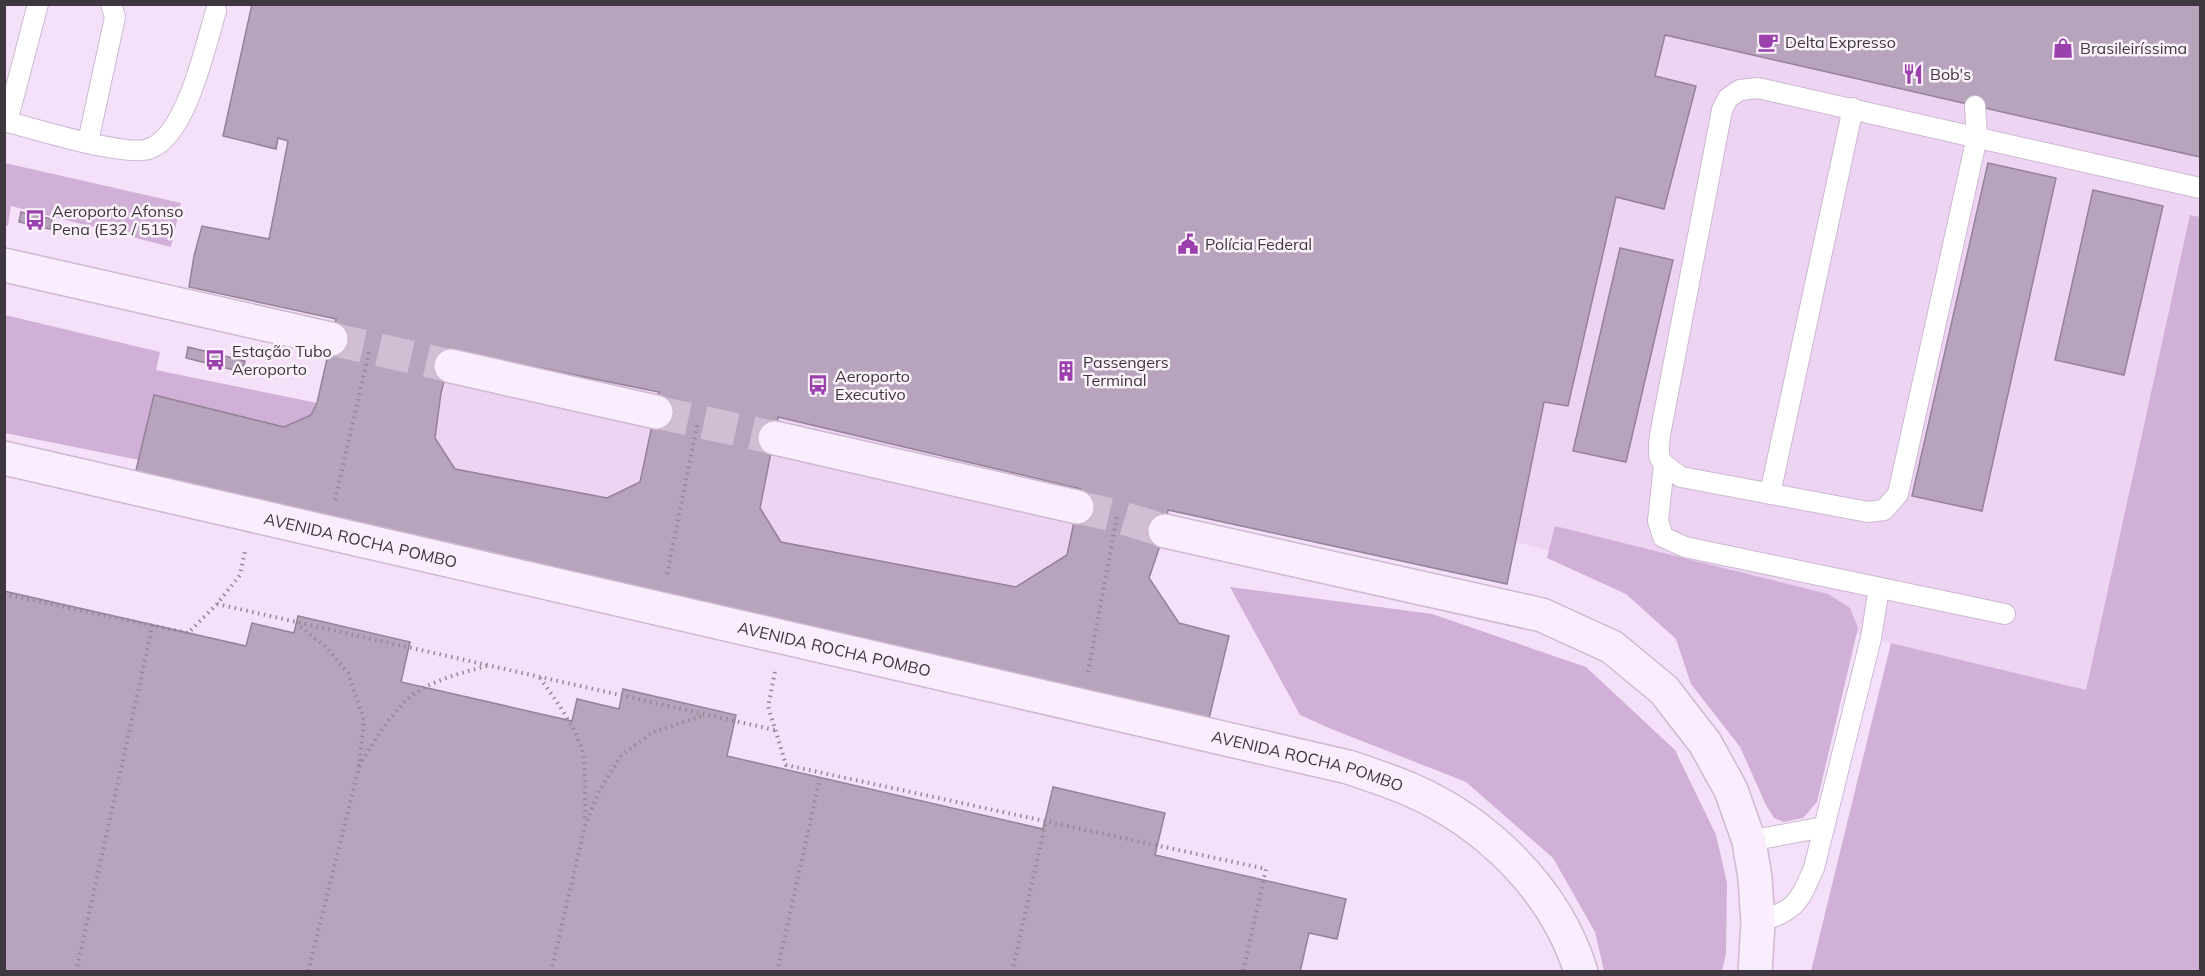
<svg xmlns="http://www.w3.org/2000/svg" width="2205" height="976" font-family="Mulish,sans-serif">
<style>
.built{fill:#eed4f3}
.green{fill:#d0b0d7}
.building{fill:#b7a3bb;stroke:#958299;stroke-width:1.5;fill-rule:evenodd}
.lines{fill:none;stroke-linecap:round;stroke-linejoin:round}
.secondary-tunnel{stroke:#d1bed4;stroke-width:33;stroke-dasharray:33 16;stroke-linecap:butt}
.service-casing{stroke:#cdb9d1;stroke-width:22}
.secondary-casing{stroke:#cdb9d1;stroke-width:36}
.path{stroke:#958798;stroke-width:4;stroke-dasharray:1.5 4.5;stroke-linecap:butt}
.service{stroke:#fff;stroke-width:20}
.secondary{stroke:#faedfd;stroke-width:33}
.labels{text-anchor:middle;stroke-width:5;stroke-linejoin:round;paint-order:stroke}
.poi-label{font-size:16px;fill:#3f3740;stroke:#fbf2fc;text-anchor:start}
.street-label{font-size:16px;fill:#3f3740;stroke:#fbf2fc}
</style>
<rect width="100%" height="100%" fill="#f5e0f9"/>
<path class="built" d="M252,5H2200V847L2085,690L1891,643L1516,542L1507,584L1168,511L1165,531L1150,578L1179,623L1229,636L1206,731L139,460L154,395L284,427L317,402L336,319L189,287L194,256L202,226L269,239L288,141L278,138L276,149L223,136Z"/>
<path class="green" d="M5,163L181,203L171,247L11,206L8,226L5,225Z
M2190,215L2200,217V971H1811L1891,643L2086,690Z
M5,315L160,352L156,370L317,403L311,415L284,427L154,395L139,460L5,433Z
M1555,526L1828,594L1850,608L1858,628L1817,802L1803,818L1784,822L1774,818L1766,805L1740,747L1691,684L1676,639L1626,594L1547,558Z
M1230,587L1432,614L1586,667L1675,750L1716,835L1727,883L1726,954L1722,971H1604L1595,932L1553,858L1466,782L1329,728L1300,715Z"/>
<path class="building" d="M252,4H2200V157L1665,35L1655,76L1696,86L1664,209L1616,197L1568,406L1544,402L1507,584L1168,510L1165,531L1149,578L1179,623L1229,636L1206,731L132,487L154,395L284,427L311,415L317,403L336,319L189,287L194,256L202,226L269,239L288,141L278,138L276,149L223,136ZM452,350L659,392L640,482L607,498L455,469L435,438L441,393ZM778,417L1081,489L1067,555L1016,587L781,542L760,508Z
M1988,163L2056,178L1982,511L1912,496Z
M2093,190L2163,206L2124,375L2055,360Z
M21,212L52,219L50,229L19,222Z
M1620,248L1673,260L1626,462L1573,451Z
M188,347L245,361L242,372L186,358Z
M4,591L246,646L252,623L294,633L298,616L410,642L401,682L572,721L577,699L619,709L623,689L736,715L727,756L1043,829L1053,787L1165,813L1155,855L1346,899L1337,939L1309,933L1300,972H4Z"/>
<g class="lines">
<path class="secondary-tunnel" d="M331,339L451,366
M656,412L775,438
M1077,507L1117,516L1165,531"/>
<g class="service-casing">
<path id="service" d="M1975,106L1977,137L1898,494L1884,510L1868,512L1681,477C1659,461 1657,463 1660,435L1722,110L1728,98L1740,90L1758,88L2200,188
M4,121C33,128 128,159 151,148C187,133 205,47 216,11
M7,122L38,4
M88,142L115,17L111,4
M1664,465L1658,521L1663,537L1685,547L2005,614
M1770,494L1853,108
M1749,841L1824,827
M1758,923C1797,908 1797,906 1814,868L1871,638L1879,588"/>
</g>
<g class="secondary-casing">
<g id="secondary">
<path d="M4,265L331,339"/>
<path d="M451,366L656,412"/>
<path d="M775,438L1077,507"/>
<path id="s1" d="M4,458L1348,767C1369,774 1390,781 1409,789C1486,822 1556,890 1581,972"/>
<path d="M1165,531L1542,615L1612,647L1664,690L1705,743L1731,790L1749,841L1755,878L1758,923L1755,972"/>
</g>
</g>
<path class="path" d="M335,500L370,348
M667,574L698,421
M4,594L188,633L217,604L240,575L245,551
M217,604L775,730
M296,623L326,647L348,673L364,720L359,767L308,972
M775,672L768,706L786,765L1266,869L1243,972
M1088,672L1117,516
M540,678C555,699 582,735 584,761C586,781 585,802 585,822
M359,766C374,742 388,717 409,698C426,682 464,672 487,666
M76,972L153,624
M551,972L585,826L599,791L621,756L653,732L705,715
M777,972L821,773
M1012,972L1046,821"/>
<use href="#service" class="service"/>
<use href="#secondary" class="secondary"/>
</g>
<defs>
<g id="cafe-bare" transform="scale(1.62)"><path d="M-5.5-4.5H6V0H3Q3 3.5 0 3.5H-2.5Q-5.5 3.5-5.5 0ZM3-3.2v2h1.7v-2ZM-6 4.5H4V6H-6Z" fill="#9b41ad" stroke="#fbf2fc" stroke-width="2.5" paint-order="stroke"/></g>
<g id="shop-bare" transform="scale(1.62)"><path d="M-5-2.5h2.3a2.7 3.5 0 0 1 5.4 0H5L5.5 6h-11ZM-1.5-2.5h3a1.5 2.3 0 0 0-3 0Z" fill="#9b41ad" stroke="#fbf2fc" stroke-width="2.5" paint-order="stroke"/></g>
<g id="restaurant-bare" transform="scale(1.62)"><path d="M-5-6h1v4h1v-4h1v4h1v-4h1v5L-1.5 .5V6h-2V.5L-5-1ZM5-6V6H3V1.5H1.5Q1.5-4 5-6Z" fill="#9b41ad" stroke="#fbf2fc" stroke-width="2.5" paint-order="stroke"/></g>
<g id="bus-bare" transform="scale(1.62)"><path d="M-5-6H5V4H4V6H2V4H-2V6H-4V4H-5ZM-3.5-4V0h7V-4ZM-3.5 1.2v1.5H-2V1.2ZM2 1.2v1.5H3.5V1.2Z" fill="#9b41ad" stroke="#fbf2fc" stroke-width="2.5" paint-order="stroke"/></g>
<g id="civic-bare" transform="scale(1.62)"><path d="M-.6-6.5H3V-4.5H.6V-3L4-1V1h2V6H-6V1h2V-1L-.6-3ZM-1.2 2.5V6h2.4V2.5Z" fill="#9b41ad" stroke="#fbf2fc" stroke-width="2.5" paint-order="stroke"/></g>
<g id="building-bare" transform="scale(1.62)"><path d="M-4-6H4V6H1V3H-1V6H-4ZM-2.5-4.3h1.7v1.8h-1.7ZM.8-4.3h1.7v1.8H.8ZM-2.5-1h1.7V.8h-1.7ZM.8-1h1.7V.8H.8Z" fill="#9b41ad" stroke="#fbf2fc" stroke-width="2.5" paint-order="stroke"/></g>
</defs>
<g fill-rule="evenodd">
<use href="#cafe-bare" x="1768" y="42"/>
<use href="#shop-bare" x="2063" y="48"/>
<use href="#restaurant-bare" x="1913" y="74"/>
<use href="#bus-bare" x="35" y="220"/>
<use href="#civic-bare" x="1188" y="244"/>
<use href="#bus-bare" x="215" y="360"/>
<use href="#building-bare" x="1066" y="371"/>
<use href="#bus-bare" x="818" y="385"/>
</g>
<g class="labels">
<g class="poi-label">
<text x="1785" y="48">Delta Expresso</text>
<text x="2080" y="54">Brasileiríssima</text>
<text x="1930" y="80">Bob's</text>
<text x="52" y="217">Aeroporto Afonso<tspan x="52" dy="18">Pena (E32 / 515)</tspan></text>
<text x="1205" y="250">Polícia Federal</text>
<text x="232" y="357">Estação Tubo<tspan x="232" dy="18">Aeroporto</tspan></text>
<text x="1083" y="368">Passengers<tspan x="1083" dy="18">Terminal</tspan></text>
<text x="835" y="382">Aeroporto<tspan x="835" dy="18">Executivo</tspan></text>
</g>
<g class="street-label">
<text dy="6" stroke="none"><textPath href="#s1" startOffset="366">AVENIDA ROCHA POMBO</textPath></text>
<text dy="6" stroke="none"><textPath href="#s1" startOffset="852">AVENIDA ROCHA POMBO</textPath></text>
<text dy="6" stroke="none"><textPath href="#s1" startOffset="1338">AVENIDA ROCHA POMBO</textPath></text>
</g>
</g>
<rect width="2205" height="976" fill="none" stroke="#3f3740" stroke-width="12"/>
</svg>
